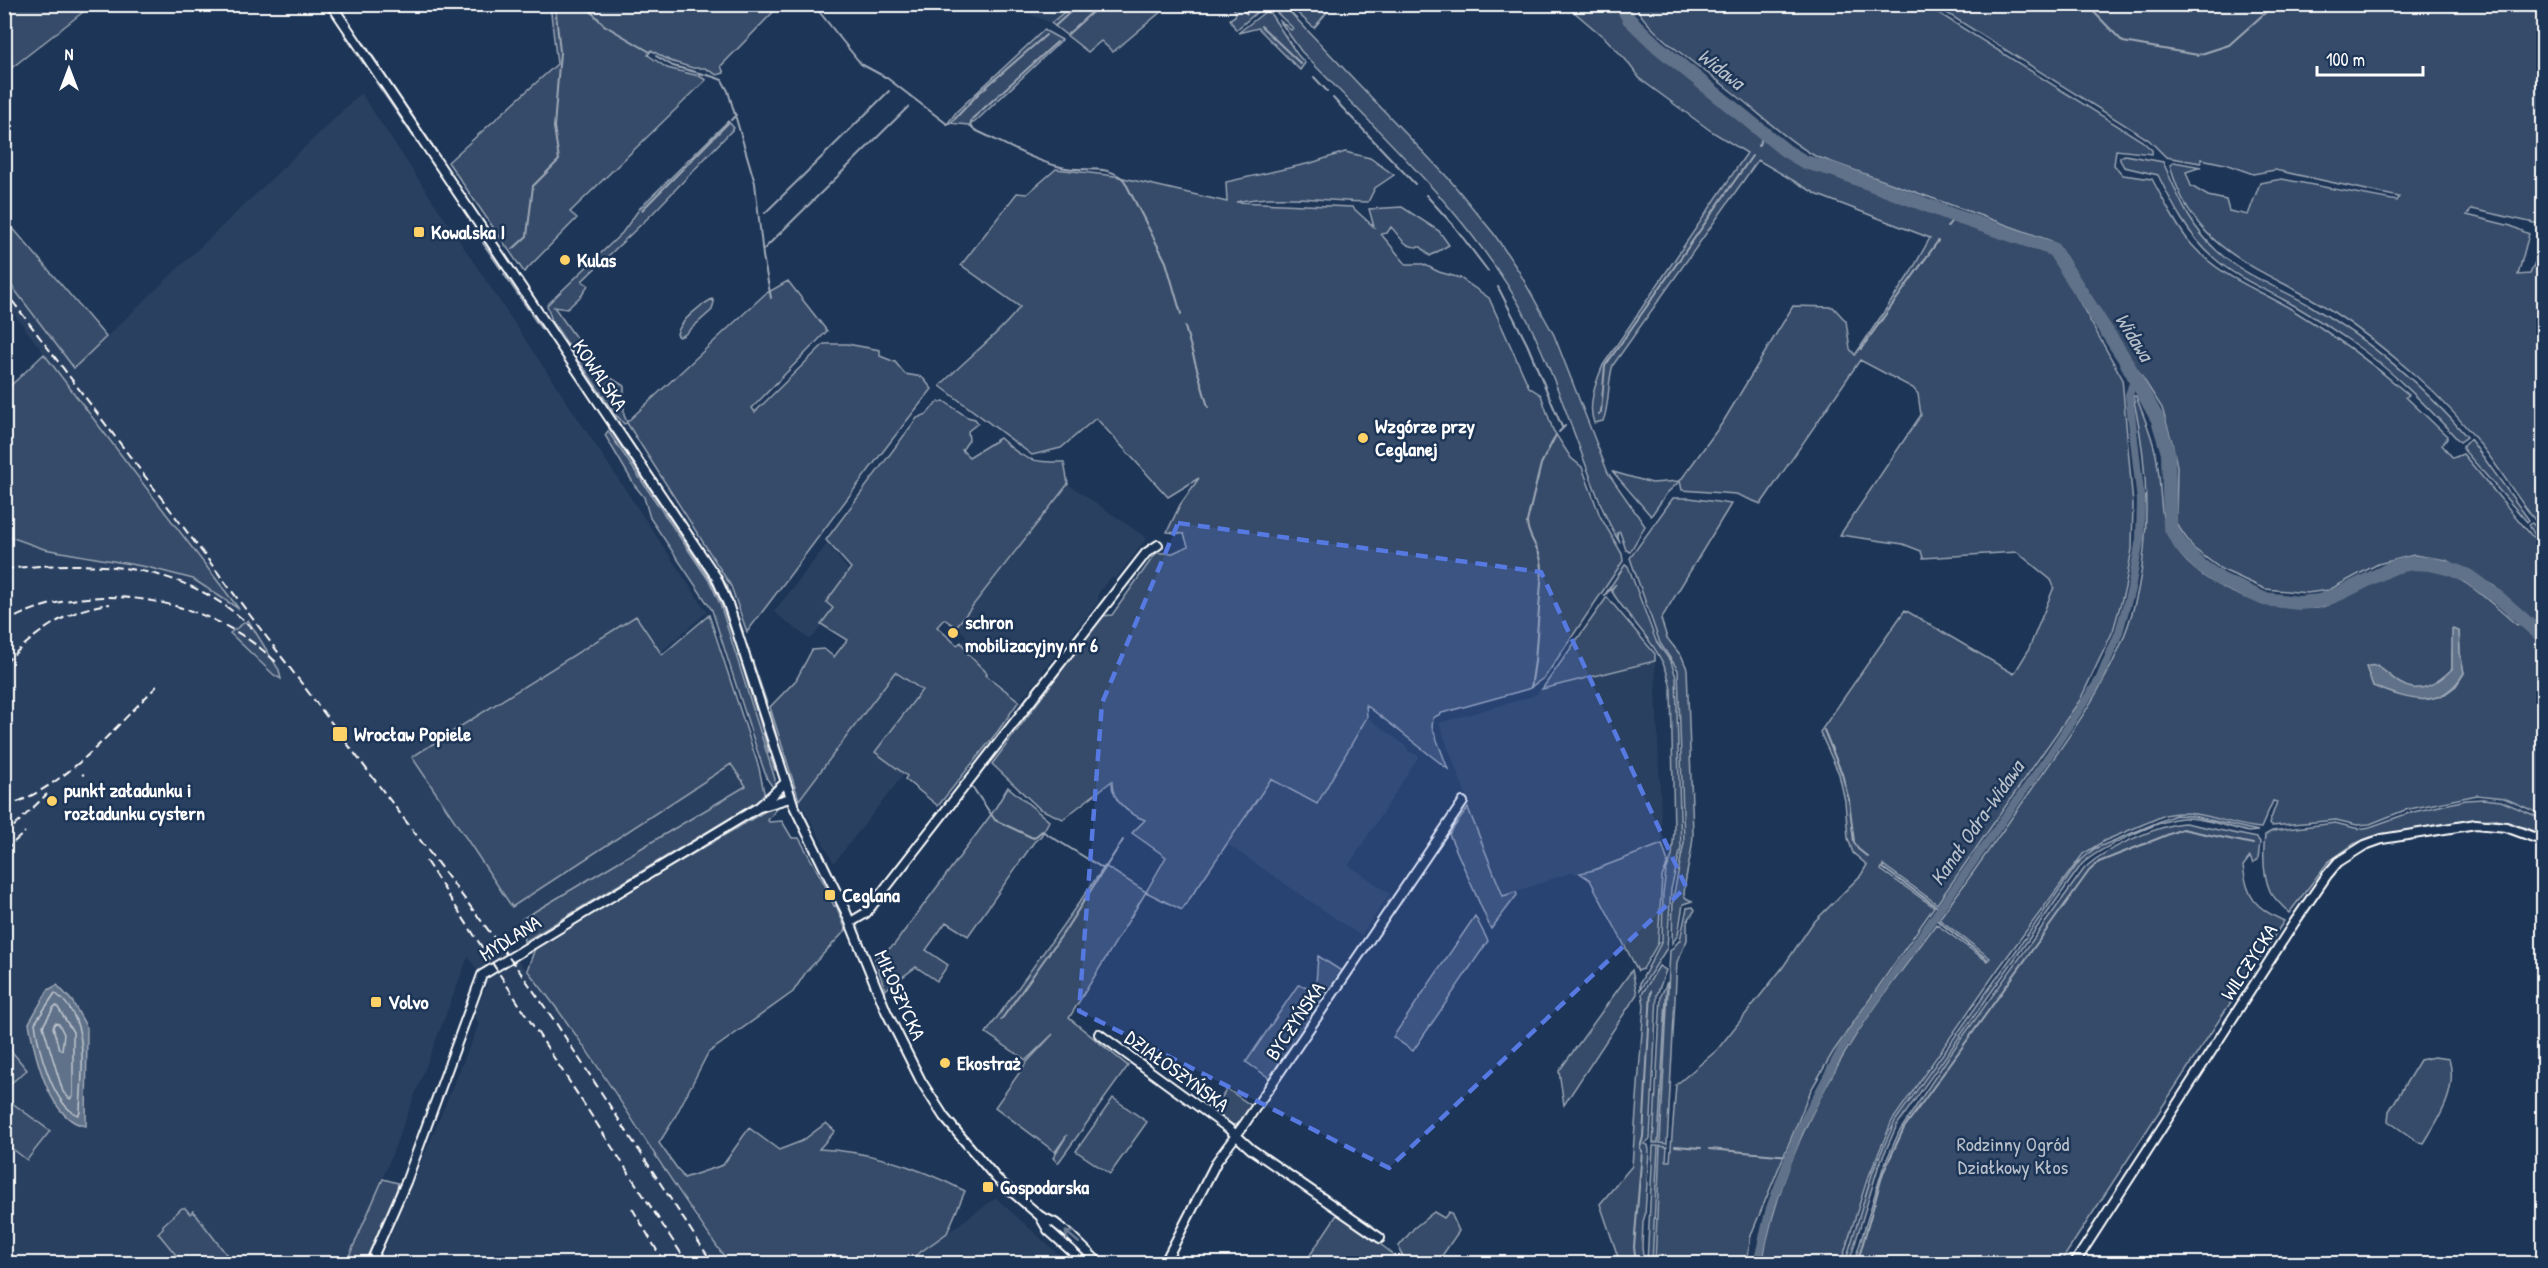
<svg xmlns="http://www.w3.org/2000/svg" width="2548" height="1268" font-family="'Patrick Hand',sans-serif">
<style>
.built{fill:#2a4161}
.green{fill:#364b69;stroke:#9aa5b4;stroke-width:1.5;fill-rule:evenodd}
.water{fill:#617289;stroke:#a0aab8;stroke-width:1.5}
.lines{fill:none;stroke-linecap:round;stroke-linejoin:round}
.shore{stroke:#c0c7d0;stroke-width:1.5}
.stream{stroke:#a0aab8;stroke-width:2}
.canal{stroke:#617289;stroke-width:8}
.river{stroke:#617289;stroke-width:14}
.minor-casing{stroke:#fff;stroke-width:12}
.minor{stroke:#1d3557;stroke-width:8}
.rail{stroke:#fff;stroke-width:2;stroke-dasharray:9 4.5;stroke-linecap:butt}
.oneway{stroke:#6c7c92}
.marked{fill:#567ae2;fill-opacity:0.2;stroke:#567ae2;stroke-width:4.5;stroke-dasharray:12 8;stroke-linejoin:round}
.poi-dot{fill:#ffd166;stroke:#1d3557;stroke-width:2}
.labels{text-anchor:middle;stroke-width:5;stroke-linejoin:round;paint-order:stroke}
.poi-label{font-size:20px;font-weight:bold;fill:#fff;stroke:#1d3557;text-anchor:start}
.street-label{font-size:20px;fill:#fff;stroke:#1d3557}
.park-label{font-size:20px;fill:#b9c0ca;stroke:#1d3557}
.water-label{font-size:21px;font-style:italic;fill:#b8c0ca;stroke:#1d3557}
</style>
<rect width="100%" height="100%" fill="#1d3557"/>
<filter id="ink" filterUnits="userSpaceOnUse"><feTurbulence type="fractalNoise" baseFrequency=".0167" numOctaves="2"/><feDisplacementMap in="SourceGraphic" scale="12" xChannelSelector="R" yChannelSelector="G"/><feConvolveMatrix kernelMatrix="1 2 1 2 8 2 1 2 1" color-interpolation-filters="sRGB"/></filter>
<g filter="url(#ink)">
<path class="built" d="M1009,5H1073L1051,23Z
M361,93L707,612L663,650L662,655L746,787L504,931L509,950L557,1007L695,1218L729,1263H379L479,1024L474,1014L487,985L468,957L380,1185L346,1263H5V530L63,379L5,302V277L74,368Z
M1068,484L1147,538L1117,577L1109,579L1098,594V602L1042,672L1045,675L1038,683L1036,682L1020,700L987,673L970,653L963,642L966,635L956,627Z
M827,544L848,570L826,602L833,608L813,637L809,639L774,612Z
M1655,661L1662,844L1594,870L1576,874L1573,872L1503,896L1468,808V801L1439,723L1533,696L1542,689Z
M895,672L922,690L876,752L904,774L834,863L799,800Z
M1367,717L1407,747L1408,751L1419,756L1349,865L1390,894L1361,936L1227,844L1271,779L1317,804Z
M996,1198L1068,1263H970L961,1252L958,1263H905Z"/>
<path class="green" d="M5,4H92V5L5,73Z
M550,5H780L721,66L724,73L717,75L705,68H693L670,61L651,50L648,55L667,68L699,76L706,80L570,212L577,218L524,272L448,162L557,64Z
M1073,5V4L1169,5L1113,52L1101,41L1088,52L1051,23Z
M1231,5H1261L1263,7L1236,30L1230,19L1235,16L1236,12Z
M1272,5H1286L1289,11L1449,179L1494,234L1518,270L1554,335L1608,473L1645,526L1630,552L1626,550L1620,532L1617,533L1620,543C1604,517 1595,489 1584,460C1567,414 1550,366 1528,321C1477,221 1378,132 1301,51L1279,20L1291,30L1293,28L1273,9Z
M1292,5V4L1333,5L1314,28L1293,9Z
M1566,5H1616L1631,28L1652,47L1768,141L1801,163L2047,251L2054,256L2122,378L2133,505L2132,549L2125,588L2113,631L2080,700L1937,904L1883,865L1881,870L1934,907L1833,1052L1811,1090L1751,1235L1747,1263H1655L1660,1146L1667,1147L1666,1161H1670L1676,1085L1717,1050L1783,967L1812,924L1861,875L1867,865L1853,853L1848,838L1845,801L1839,774L1820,732L1905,610L2014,674L2028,651L2054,587L2051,580L2017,552L1923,558L1921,551L1903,544L1840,535L1921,415L1918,394L1913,388L1860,360L1761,504L1736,494L1682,490L1680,481L1667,493L1651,516L1613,472L1652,483L1680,481L1723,422L1793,306L1833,307L1846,321L1850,349L1855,355L1911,272L1930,238L1818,195L1758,160L1613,365C1607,383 1610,404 1603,421L1594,423C1587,405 1596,382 1603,365L1747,153L1711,131L1640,79L1626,60L1607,40Z
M1635,5H1926L2142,141L2152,150V154L2116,150L2114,165L2123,175L2152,179C2164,201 2176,226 2192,245C2220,277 2256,288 2291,309C2333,334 2372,363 2409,395L2406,397L2447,436V439L2442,445L2453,458L2463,454L2531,535L2537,539L2529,525L2532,523L2543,535V633L2494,586L2446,560L2414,555L2378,564L2329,590L2307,593L2265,589L2221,569L2193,548L2176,523L2177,466L2172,442L2162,408L2065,256L2051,241L1815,156C1784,138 1759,113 1731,91C1704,69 1649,35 1635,5Z
M1934,5H2543V225L2472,209L2467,215L2511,226L2529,234L2518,275L2530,274L2543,243V530C2522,506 2506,478 2487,453C2466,425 2442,399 2416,376C2389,352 2360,329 2329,309C2262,267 2193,254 2170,165L2174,162L2201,167L2186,172L2191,186L2208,196L2226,200L2229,211L2248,215L2260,183L2282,179L2397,201L2399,197L2275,170L2253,174L2225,164L2201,159V163L2166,157L2149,140Z
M1265,12L1270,13L1297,54L1305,63L1300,70L1258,28L1238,33Z
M1044,30L1062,40L975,122L969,125L948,123L957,111Z
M728,121L734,128L653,213L582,281L588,285L582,295L567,309L554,307L594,363L601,372L624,386V415L627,422L765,294L788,281L827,331L752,408L755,412L824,344H847L880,350V356L895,362L905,374L922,377L932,389C868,468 809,551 747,632L731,586L627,423L624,424L618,417H617L552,321L547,305L622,233L640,208Z
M1345,152L1370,158L1394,175L1375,188L1368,202C1325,201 1278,193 1236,202L1352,207L1374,227L1369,209L1402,207L1439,231L1449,245L1430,256L1421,247C1403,248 1402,238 1391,227L1387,233L1381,234L1406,264H1423L1439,272L1460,278L1489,298L1529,387L1541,395L1553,430L1571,458L1582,467L1600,516L1622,554L1623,561L1545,677L1528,689L1442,713L1433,718L1432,727L1448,769L1366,705L1367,717L1317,804L1271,779L1182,910L1146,892L1069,1018L1128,1066L1058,1163L1053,1158L1067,1135L1055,1152L995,1107L1027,1062L1053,1034L1026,1060L986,1033L1105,866L1146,892L1166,857L1132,833L1145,820C1128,814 1111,800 1112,781L1063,819L1040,809L992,764L1102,616L1112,615L1156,553H1173L1188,546L1184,534L1167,532L1180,505L1199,478L1168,497L1096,418L1061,448L1032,455L940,386C965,359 997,337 1020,307L961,265L1017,193L1027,194L1056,169L1115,176L1227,202L1226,182L1311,163Z
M2125,155L2163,162C2179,197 2187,223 2217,251C2243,275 2280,288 2311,306C2370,341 2423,385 2467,437L2460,442C2426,405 2391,369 2350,341C2328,326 2307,312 2284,300C2260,287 2234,276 2214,258C2188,235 2173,206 2158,175L2124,167L2120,160V157Z
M5,219L106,337L74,368L5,277Z
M712,299L714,302L712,310L684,335L679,337L677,334C681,320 699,306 712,299Z
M44,354L63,379L239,609L193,579L147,567L44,549L5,535V391Z
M2133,396H2136C2144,418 2154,439 2157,461C2162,487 2158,518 2171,541C2196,583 2256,609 2303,608C2309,608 2316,609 2322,607C2358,596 2391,563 2431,569C2465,574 2491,604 2517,625L2520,622L2543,646V815L2504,798L2477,795L2405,810L2370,824L2357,825L2336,820L2272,826L2269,824L2277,802L2273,801L2261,828C2229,826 2198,807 2165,815L2104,841L2083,854L1998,969L1892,1121L1866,1183L1841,1263L1762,1264C1775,1189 1807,1116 1846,1051C1872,1007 1906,966 1936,924L1987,961L1990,958L1939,919C1971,876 2001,833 2032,789C2075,728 2122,666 2138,590C2151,527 2147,459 2133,396ZM2459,631L2460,653L2464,673L2456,686L2441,697L2373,686L2377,665C2406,693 2421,699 2452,670V651Z
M944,401L967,417L975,419L978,423L968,431L969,440L962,450L969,457L1000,438C1026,461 1029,462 1064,462L1068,484L956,627L944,619L937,627L957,645L961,642L968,654L987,673L986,675L1019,701L998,731L938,806L905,779L907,776L875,752L922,690L895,672L799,800L770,707L796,680L812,650L824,649L834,657L847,640L821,624L833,608L826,602L851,568L826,540L917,418L927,414L936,403Z
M608,431L710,582L720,604L775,779L774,789L767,779L757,750L712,610L650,518L644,497L635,486L605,435Z
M2470,439L2529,520L2527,522L2463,449V446Z
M1673,498H1690L1731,504L1661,619L1667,638L1682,657L1687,669L1693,833C1693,855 1684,875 1684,897L1692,901L1683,904L1678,935L1672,943L1673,898L1684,843L1678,670L1660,643L1630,558Z
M1625,565L1628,566L1656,641L1671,662L1676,677L1681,848L1671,889L1667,948L1640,990V983L1662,941L1663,894L1666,871L1672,856L1674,831L1671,689C1665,648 1631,624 1611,590L1616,584L1604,596Z
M1607,597L1655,654V661L1542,689Z
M709,615L759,768L765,797L524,942L522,919L746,786L731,764L512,907L412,757L636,616L662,655Z
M248,620L279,670L281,679L274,675L230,633Z
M1008,787L1049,821L1041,836L1034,842L968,936L946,922L926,950L948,965L937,981L916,967L885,990L875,959L894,945L902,934L993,812Z
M2483,799L2501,801L2543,819V835L2523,827L2493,819L2467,821L2371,837L2354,844L2328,862L2289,913C2283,906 2274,899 2270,891C2263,875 2263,852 2265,835L2272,831L2335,823L2359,829L2370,827L2409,813L2466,800Z
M774,806L776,810L768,820L769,822L782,821L792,838H799L825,885L834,906L836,905L846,930L806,972L793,992L708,1053L673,1121L659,1143L684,1178L723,1165L749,1128L779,1150L802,1141L826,1123L835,1131L819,1149C871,1151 920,1168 965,1191L947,1233L905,1263H729C658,1168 602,1062 527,970L536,946Z
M1468,808L1503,896L1516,892L1517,895L1491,929L1449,834Z
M2175,815L2193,816L2258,831L2248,832C2228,827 2205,818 2184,818C2162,818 2098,849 2082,864L1897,1125L1878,1168L1849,1263H1845L1873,1171L1895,1121L2079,862L2094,849Z
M2185,823L2257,838L2260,842L2258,859L2253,864L2250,857L2243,866C2247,898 2255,908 2284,921L2060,1263H1854L1883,1168L1899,1132L1951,1053L2084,869C2102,850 2158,825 2185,823Z
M1662,844L1668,862L1662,877L1658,943L1643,969L1638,971L1590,880L1580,873L1594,870Z
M1693,907L1695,910L1687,922V940L1677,962L1667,1144L1660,1143L1670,951L1680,940L1687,908Z
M1475,916L1488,941L1413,1051L1393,1037Z
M1318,956L1343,972L1328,994L1316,984Z
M1659,966L1666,970L1657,995L1650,1139L1644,1144L1648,1145L1649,1150L1645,1215L1643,1222L1642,1247L1644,1263H1614L1618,1257L1600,1204L1632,1166L1644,1005L1642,994Z
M1632,970L1637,994L1564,1105L1559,1071Z
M1667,982L1658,1143H1653L1661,996Z
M1298,985C1311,988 1317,985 1325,999L1271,1079L1246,1062Z
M4,1042L27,1070L5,1088H4Z
M2434,1057L2449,1059C2458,1090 2440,1117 2424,1143L2418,1142L2388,1121L2389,1111L2420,1060Z
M1227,1089L1252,1106L1240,1124L1233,1125L1213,1110Z
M4,1097L50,1131L27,1160L5,1143Z
M1113,1098L1147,1122L1110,1174L1076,1151Z
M1653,1146H1658L1652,1263H1647Z
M383,1179L398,1183L396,1193L365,1263H346Z
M182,1208H185L190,1214L193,1211L233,1263H178L181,1261L158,1233L163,1228V1225Z
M1434,1212L1444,1218L1449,1212L1451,1213L1459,1231L1437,1263H1410L1400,1252L1399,1246L1414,1228Z
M1338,1213L1388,1250L1402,1263L1304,1264Z"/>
<path class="water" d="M2452,629L2459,631L2460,653L2464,673C2441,712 2409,700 2373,686L2366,667C2389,655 2401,719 2452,669Z
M57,985L72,1001L87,1028L86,1126C49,1121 35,1056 29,1023L48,990Z"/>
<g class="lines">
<path class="shore" d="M55,993C92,1019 81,1074 80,1112L78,1115C53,1106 38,1048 35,1023Z
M57,1006L73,1032V1096L70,1099L63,1092L43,1026L54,1007Z
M55,1023L59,1024L64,1034L62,1050L59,1049L53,1027Z"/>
<path class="stream" d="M324,4L329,12
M584,4L604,25L650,52
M813,4L861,64L887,78L947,124L951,123L979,93L1046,35
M1238,4L1247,14
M2086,4L2123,42L2198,55L2229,45L2275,4
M1055,26L1079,4
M1261,26L1301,64
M344,34L352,46
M1068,34L1101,4
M1057,42L972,119L970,126L975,130C1003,143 1032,160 1061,167C1083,173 1107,163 1124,180L1166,262L1181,314
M364,43L380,67
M355,51L366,67
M656,56L673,66L714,77L722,80L728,91L755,183L763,256L771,298
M383,72L437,152
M1314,77L1327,91
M376,82L417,142
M1333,98L1415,184
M731,120L736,115
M1758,146L1765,133
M1426,195L1454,226L1488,271
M642,210L728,123
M765,213L889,91
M1947,227L1955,216
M483,243L501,269
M513,249L527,236L533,186L559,160L554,127L560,52L555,4
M763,250L908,107
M504,274L528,309
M1498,287L1527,344L1562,427
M531,314L542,330
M1185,327L1208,407
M558,333L603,399
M1861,349L1938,241
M606,404L662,488
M1599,414L1601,412L1605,366L1752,156
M609,428L711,581L720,599L738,651
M1559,432L1565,426
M670,499L695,537
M699,543L727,586L743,632
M747,645L768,707
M739,655L756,710
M1531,688L1535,661L1542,569C1542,549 1527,538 1527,522L1541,464L1556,435
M770,712L778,742
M758,714L769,753
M1824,730L1842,774L1849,800L1854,842L1858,849L1868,857
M782,753L785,762
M771,758L775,770
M786,768L797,800
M971,785L995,820L1031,837L1034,838L1042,831L1104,869
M1883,868L1940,909
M1934,918L1987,959
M1001,1020L1062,935L1123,840
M1675,1146L1701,1148
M1709,1149L1790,1156
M1636,1264L1634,1247L1642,1151L1640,1148L1643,1137L1651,991
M1857,1264L1883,1173L1904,1128L2089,871L2099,862L2182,829L2253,844"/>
<path class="canal" d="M1757,1264L1770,1208L1800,1128L1844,1044L2050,754L2099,680L2119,632L2131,589L2140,539L2141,501L2129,395L2134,380"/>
<path class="river" d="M1621,4L1629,19L1657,46L1786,151L1805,162L1834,170L1955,216L2053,249L2124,358L2158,420L2168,453L2170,527L2182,547L2200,565L2220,579L2264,599L2299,603L2319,601L2339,594L2394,567L2412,563L2430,564L2451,569L2468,576L2500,599L2544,638"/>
<g class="minor-casing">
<path id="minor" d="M331,4L716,577L728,604L793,804L845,910L886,1011L921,1081L944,1117L997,1179L1040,1216L1055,1223L1071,1236L1100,1264
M760,807L790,798
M851,922L866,913L1146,553L1158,545
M1099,1034L1228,1128L1251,1149L1380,1238
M1041,1218L1048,1230L1086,1264
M370,1264L406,1182L482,975L759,807L785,783
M1164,1264L1217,1161L1243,1126L1463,802
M2074,1264L2294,923L2327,875L2338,862L2365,845L2382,839L2476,824L2506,827L2544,841"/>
</g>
<use href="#minor" class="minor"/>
<path class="rail" d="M4,290L523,976L554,1020L713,1264
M4,569C94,560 183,561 252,628
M4,623C89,575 211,596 279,665
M4,664C35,633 66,609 110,604
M82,775L84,774
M4,807C67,787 111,731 157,686
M4,836L47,794
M4,851L25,832
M426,861L688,1264
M632,1208L665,1264"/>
</g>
<defs><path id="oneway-shaft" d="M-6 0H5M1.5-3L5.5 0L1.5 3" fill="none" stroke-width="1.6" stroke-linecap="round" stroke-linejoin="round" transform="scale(1.5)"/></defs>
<use class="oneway" href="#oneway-shaft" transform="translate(1072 1237) rotate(-140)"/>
</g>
<path class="marked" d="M1178,523L1541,572L1686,887L1389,1168L1079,1011L1102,703Z"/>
<g class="poi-dot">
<rect x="413" y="226" width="12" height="12" rx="3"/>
<circle cx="565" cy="260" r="6"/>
<circle cx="1363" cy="438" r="6"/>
<circle cx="953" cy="633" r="6"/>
<rect x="332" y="726" width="16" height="16" rx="3"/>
<circle cx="52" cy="801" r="6"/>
<rect x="824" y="889" width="12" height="12" rx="3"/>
<rect x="370" y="996" width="12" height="12" rx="3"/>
<circle cx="945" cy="1063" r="6"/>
<rect x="982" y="1181" width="12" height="12" rx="3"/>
</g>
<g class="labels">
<g class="poi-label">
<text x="431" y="239">Kowalska I</text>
<text x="577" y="267">Kulas</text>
<text x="1375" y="433">Wzgórze przy<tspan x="1375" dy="23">Ceglanej</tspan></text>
<text x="965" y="629">schron<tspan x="965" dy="23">mobilizacyjny nr 6</tspan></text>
<text x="354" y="741">Wrocław Popiele</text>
<text x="64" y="797">punkt załadunku i<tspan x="64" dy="23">rozładunku cystern</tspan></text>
<text x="842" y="902">Ceglana</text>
<text x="388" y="1009">Volvo</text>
<text x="957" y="1070">Ekostraż</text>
<text x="1000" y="1194">Gospodarska</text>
</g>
<g class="street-label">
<text transform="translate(600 375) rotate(56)" y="7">KOWALSKA</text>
<text transform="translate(510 938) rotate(-32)" y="7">MYDLANA</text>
<text transform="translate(2249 962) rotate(-57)" y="7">WILCZYCKA</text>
<text transform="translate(900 995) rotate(66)" y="7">MIŁOSZYCKA</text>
<text transform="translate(1295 1021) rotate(-56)" y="7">BYCZYŃSKA</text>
<text transform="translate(1177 1071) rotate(36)" y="7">DZIAŁOSZYŃSKA</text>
</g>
<g class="park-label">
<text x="2013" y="1151">Rodzinny Ogród<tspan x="2013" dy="23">Działkowy Kłos</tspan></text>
</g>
<g class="water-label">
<text transform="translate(1721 69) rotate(38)" y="7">Widawa</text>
<text transform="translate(2134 337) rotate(58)" y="7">Widawa</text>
<text transform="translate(1977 823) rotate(-55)" y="7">Kanał Odra-Widawa</text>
</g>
</g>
<rect width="2548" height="1268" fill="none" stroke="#1d3557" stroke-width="24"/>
<rect x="12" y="12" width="2524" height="1244" fill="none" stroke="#fff" stroke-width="2" filter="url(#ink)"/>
<g transform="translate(69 69)" stroke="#1d3557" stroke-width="4.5" paint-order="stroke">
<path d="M0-4.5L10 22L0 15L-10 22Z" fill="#ffffff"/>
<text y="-9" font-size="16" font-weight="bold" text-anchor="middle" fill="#ffffff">N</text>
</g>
<path d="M2317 66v9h106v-9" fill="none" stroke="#ffffff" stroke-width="3"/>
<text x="2326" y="66" font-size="18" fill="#ffffff" stroke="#1d3557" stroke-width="4.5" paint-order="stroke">100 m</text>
</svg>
